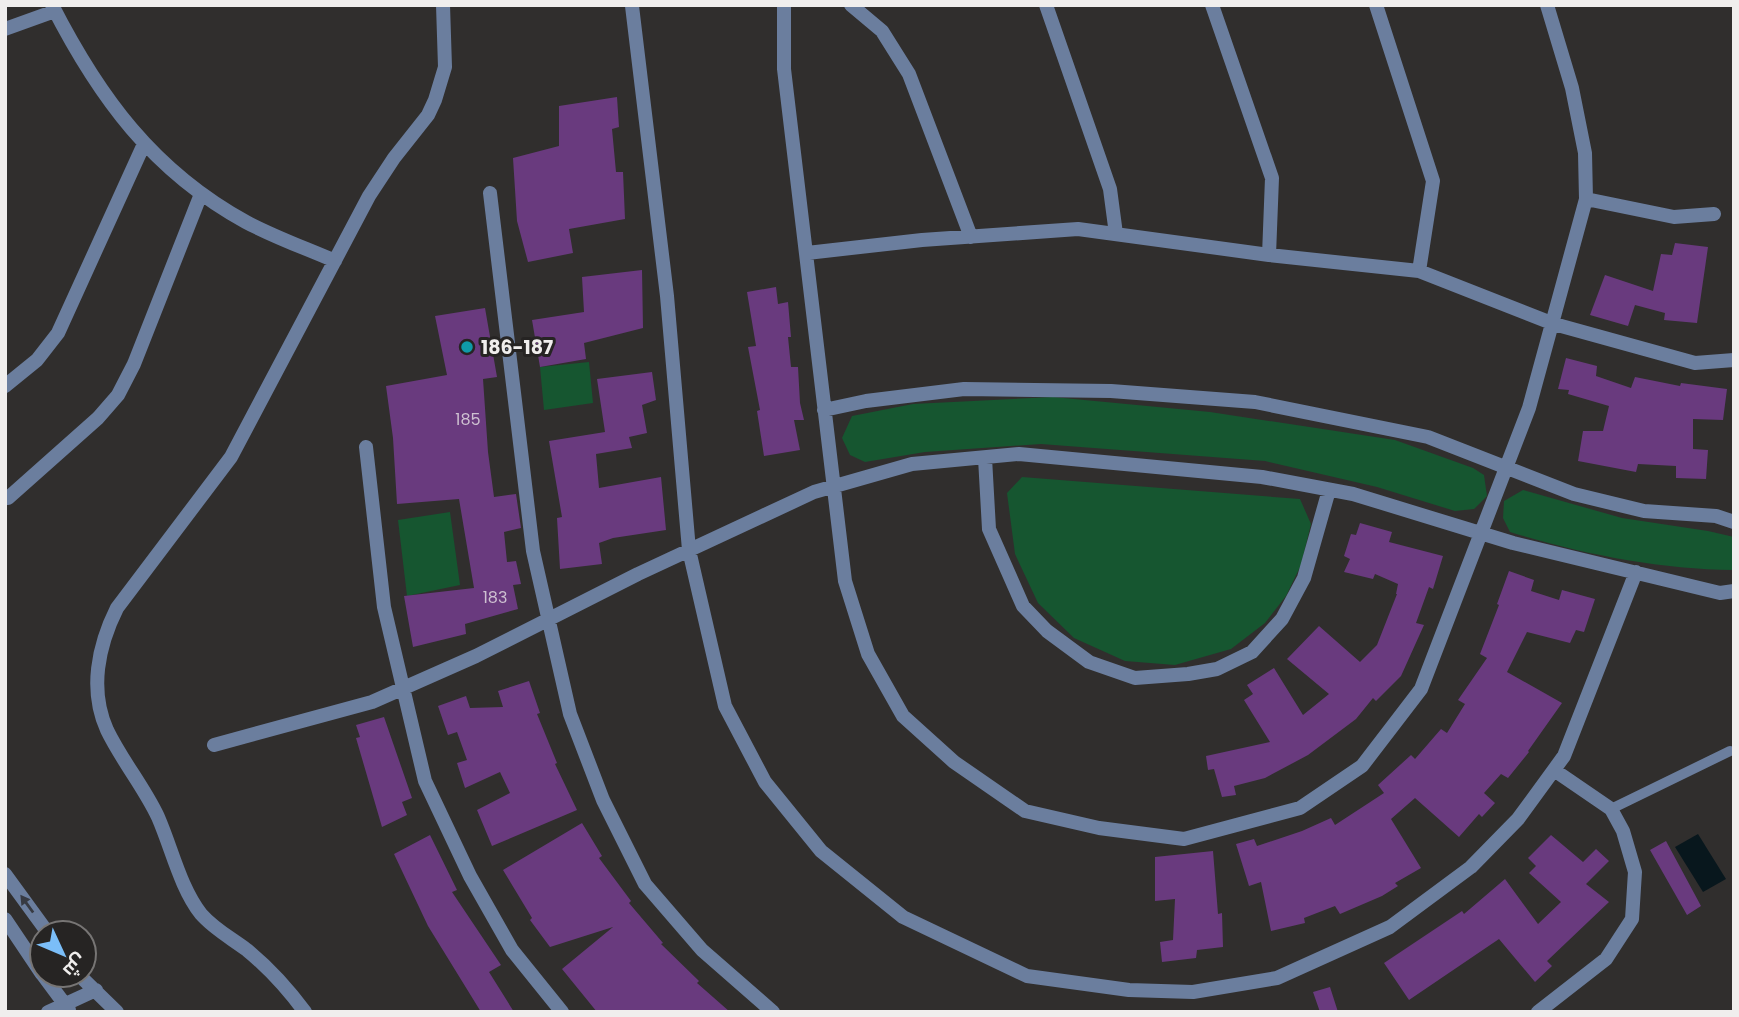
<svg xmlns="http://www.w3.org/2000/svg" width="1739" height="1017" font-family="Poppins,Cairo,sans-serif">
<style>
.green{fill:#165630}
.water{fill:#08171d}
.building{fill:#693a7e}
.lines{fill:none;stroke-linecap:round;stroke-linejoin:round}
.lane{stroke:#6b7e9e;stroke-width:10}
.street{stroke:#6b7e9e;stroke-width:14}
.oneway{fill:#373a42}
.culture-dot{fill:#0f9aa8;stroke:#262423;stroke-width:2.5}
.labels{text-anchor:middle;stroke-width:6;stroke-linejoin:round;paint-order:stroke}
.number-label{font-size:16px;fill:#cec1d1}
.poi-label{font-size:19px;font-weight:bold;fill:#f0eeed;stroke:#262423;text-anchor:start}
</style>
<rect width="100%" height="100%" fill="#302e2d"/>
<path class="green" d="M589,362L593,403L544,410L540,367Z
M1053,397L1210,412L1395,440L1473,468L1484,475L1487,496L1474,509L1455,511L1377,487L1265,461L1041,444L925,452L865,462L850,455L842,438L852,416L913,404Z
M1022,477L1300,499L1311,524L1301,565L1286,596L1265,623L1231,649L1175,665L1125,661L1074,638L1038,603L1015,554L1007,493Z
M1523,490L1622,518L1708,531L1734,537V570C1658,569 1582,554 1510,532L1503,518L1504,501Z
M450,512L460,585L407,596L398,520Z"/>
<path class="water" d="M1698,834L1726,879L1703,892L1675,847Z"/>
<path class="building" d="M617,97L619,127L612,129L616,172H623L625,219L569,229L573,253L528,262L517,221L513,158L559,146V106Z
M1675,243L1708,247L1697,323L1664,320L1665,313L1635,305L1628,326L1590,315L1605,275L1653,291L1661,254L1672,255Z
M642,270L643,328L584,343L586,359L540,367L532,320L584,312L582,277Z
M776,287L778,304L788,302L791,337H788L791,367H798L800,403L804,420H794L800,450L764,456L757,411L760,410L748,347L756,346L747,292Z
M485,308L497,377L483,379L488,452L494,497L516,494L521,528L504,532L507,562L516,561L521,584L513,585L518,609L465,624L466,634L413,647L404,596L474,588L459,499L397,504L393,438L386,386L447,375L435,316Z
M1566,358L1597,366L1596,376L1631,388L1635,377L1680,386L1681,383L1727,389L1723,420L1693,419V449L1708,450L1706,479L1676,478V466L1638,464L1636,472L1578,461L1583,431H1603L1609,406L1568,394L1569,390L1558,389Z
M652,372L656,400L642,405L647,433L629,437L632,448L596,454L599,488L661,477L666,530L613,538L599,543L602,564L560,569L557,518L562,517L549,441L605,432L597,379Z
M1360,523L1392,532L1389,542L1443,556L1433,589L1429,587L1416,623L1424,625L1401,676L1376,701L1373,698L1356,719L1308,755L1265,778L1234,786L1236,795L1222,797L1214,769L1208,770L1206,756L1270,742L1244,700L1253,694L1247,685L1274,668L1303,715L1329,694L1287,659L1319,626L1360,662L1377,645L1397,594H1396L1398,584L1375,574L1373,579L1344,572L1350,559L1344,556L1351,534L1356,535Z
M1509,571L1534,580L1531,591L1559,600L1562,590L1595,599L1584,632L1576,630L1570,643L1527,632L1507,672L1562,703L1528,751L1529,752L1508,778L1501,774L1484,793L1495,803L1482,817L1479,814L1459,837L1415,798L1391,819L1421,868L1395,883L1398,886L1382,896L1340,914L1335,906L1304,918L1305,923L1271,931L1261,882L1249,886L1236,844L1254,839L1257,846L1302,831L1331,818L1335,825L1384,793L1378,785L1411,755L1415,759L1441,729L1447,733L1465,704L1458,700L1487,658L1480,654L1499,605L1497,604Z
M529,681L540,713L537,714L557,763L555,764L577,810L492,846L477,810L510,793L500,772L465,788L457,763L467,760L457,732L448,735L438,706L466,696L470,708L503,707L498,691Z
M384,717L412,798L402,802L407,815L382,827L356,738L360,737L356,725Z
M582,823L602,856L599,858L631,901L629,903L663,943L661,944L699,981L697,983L730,1012H597L562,969L613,927L550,947L530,920L532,918L503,870Z
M430,835L457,890L452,892L501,965L489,972L514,1012H481L428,926L394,854Z
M1551,835L1583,862L1596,849L1609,861L1586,884L1609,902L1547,961L1552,966L1535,982L1499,939L1409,1000L1384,963L1462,911L1464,914L1505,879L1538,924L1561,902L1529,873L1536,866L1528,858Z
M1666,841L1701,906L1687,915L1650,850Z
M1213,851L1218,914L1222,913L1223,947L1197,950L1196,958L1162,962L1160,942L1173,940L1175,899L1155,901V857Z
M1330,987L1338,1012H1320L1313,992Z"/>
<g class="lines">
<path class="lane" d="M1611,809L1730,751"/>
<path class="street" d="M52,5C99,97 153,171 246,222C274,237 305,248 335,261
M784,5V69L845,581L868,654L903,716L954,762L1025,811L1099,828L1184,839L1300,808L1362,766L1421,689L1529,408L1586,199L1585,153L1572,88L1547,5
M851,5L882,31L909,74L971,237
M1046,5L1110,189L1116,234
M1212,5L1272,178L1269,255
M1376,5L1433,181L1419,271
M632,6L667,296L689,550L725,706L765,782L821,851L903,917L1027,976L1129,990L1193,992L1277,978L1390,927L1471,867L1518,819L1564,756L1636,572
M5,29L55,11
M490,193L533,551L570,714L603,800L645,884L702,950L773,1012
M1586,199L1674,217L1714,214
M807,253L922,240L1078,229L1269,255L1419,271L1554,324L1695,363L1734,360
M5,386L37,360L58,333L144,144
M824,410L866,401L964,389L1111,391L1255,402L1428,437L1574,494L1644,511L1716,516L1734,522
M366,447L384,607L425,781L470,876L512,950L562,1012
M985,458L989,529L1023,606L1047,631L1089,662L1135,678L1188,674L1217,669L1252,652L1282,619L1304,578L1329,490
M8,498L98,418L118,395L134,364L201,194
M214,745L372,702L476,656L638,574L814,492L912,464L1019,454L1262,477L1353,494L1513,543L1720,593L1734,591
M5,874L48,933
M5,919L42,974
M43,975L69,1010
M79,975L117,1012
M48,1012L96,990
M305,1012C288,989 269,968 247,950C231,938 214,929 201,914C180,887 172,849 158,817C144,787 122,761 107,730C89,690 98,646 117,608L231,457L369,196L394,158L428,115L435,100L445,67L443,5
M1538,1012L1606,959L1632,919L1635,872L1623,831L1611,809L1554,770"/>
</g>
<defs><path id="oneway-solid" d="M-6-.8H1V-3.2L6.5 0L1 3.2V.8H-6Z" transform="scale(1.75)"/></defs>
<use class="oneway" href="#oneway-solid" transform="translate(27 904) rotate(-126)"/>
<circle class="culture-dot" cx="467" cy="347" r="7"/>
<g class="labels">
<g class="number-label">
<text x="468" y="425">185</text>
<text x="495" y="603">183</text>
</g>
<g class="poi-label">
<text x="481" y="354">186-187</text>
</g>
</g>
<rect width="1739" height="1017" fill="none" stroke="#f0eeed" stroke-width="14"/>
<g transform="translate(63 954) rotate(134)"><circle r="33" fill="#262423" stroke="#777574" stroke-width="2"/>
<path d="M0-5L12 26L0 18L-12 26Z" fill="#7bbef8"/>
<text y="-10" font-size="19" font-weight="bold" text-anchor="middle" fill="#f0eeed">ش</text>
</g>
</svg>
